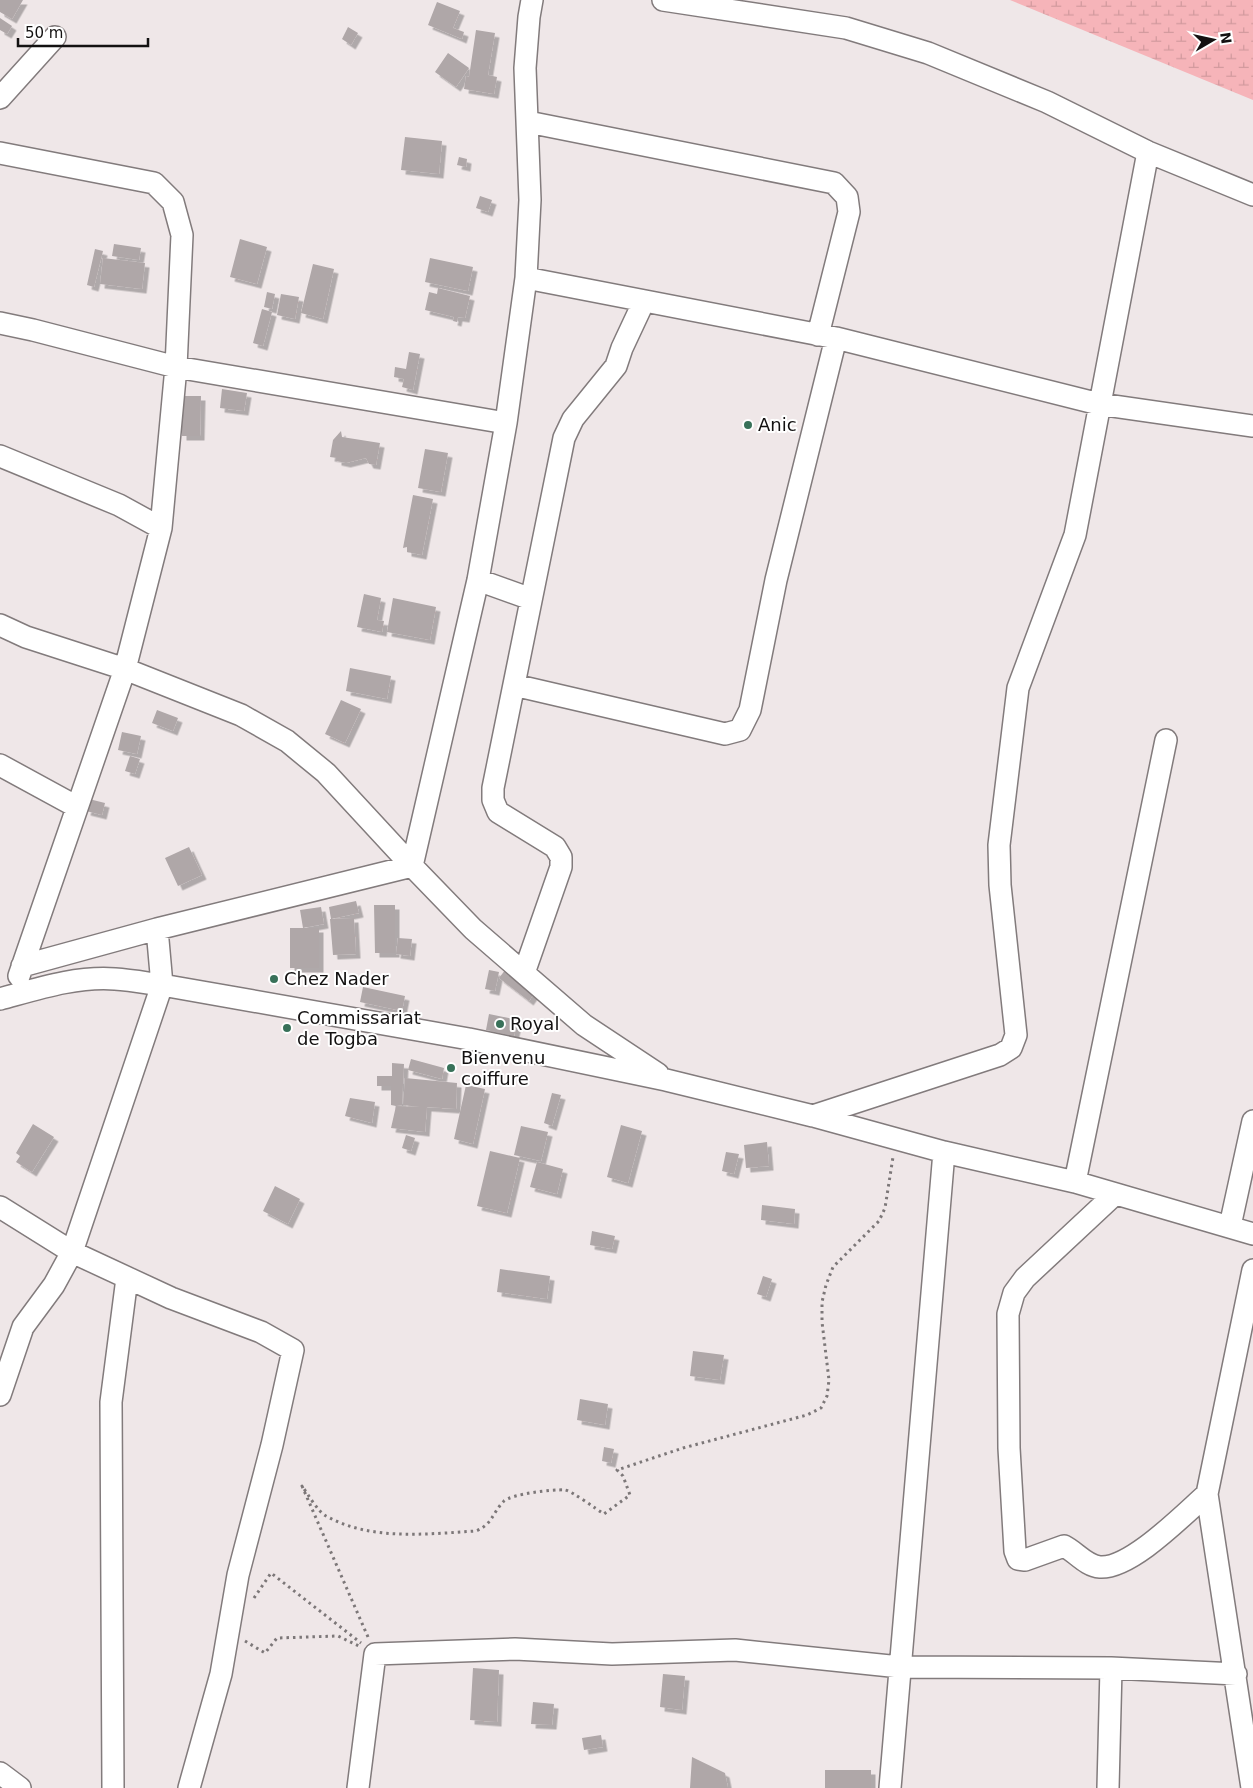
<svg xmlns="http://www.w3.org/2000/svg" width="1253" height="1788" font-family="'DejaVu Sans',sans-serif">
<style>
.wetland{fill:url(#wetland-marsh)}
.building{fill:#afa7a8;filter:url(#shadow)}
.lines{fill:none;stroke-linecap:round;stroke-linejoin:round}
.minor-casing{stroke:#827b7c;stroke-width:24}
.path{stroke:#7c7778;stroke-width:3;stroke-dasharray:2.5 4;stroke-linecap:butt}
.minor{stroke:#fff;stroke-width:21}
.poi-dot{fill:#387159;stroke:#fff;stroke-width:2}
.labels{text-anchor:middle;stroke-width:4;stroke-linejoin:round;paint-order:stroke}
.poi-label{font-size:18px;fill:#131111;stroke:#fff;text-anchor:start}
</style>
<defs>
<pattern id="wetland-marsh" width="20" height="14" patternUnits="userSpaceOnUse" patternTransform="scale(1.25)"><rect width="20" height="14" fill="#f6b4b9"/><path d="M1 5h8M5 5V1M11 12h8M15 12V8" fill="none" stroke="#d29a9e"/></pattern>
<filter id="shadow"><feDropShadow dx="4.5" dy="4.5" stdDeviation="0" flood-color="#0004"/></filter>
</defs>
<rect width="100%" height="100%" fill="#efe7e8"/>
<path class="wetland" d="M1010,0H1253V100Z"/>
<path class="building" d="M0,0H23L12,19L0,12Z
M437,2L460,11L453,28L464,32L462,39L428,25Z
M0,18L12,26L7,34L0,30Z
M348,27L358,33L351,45L342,39Z
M476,30L495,33L488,75L497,77L494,94L464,89L466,76L469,77Z
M448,53L469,68L456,87L435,72Z
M405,137L442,141L439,174L401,170Z
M459,157L467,159L466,167L457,165Z
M480,196L492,200L488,212L476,208Z
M240,239L267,247L257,284L230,277Z
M114,244L141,248L139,260L112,256Z
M95,249L103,251L94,287L87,285Z
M103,258L145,263L142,289L100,284Z
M430,258L473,267L468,291L425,282Z
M313,264L334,269L323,319L301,313Z
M438,288L470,296L465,318L458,317L457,322L453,321L454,317L425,310L429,292L437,294Z
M267,292L275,294L272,309L264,307Z
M281,294L299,297L295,319L277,315Z
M262,309L272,312L263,346L253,343Z
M409,352L420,354L413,390L402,387L404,379L394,377L395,367L406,369Z
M222,389L247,393L244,411L220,408Z
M182,396H201L200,436H182Z
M341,431L342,437L380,443L376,465L369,464L366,458L346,463L337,461V458L330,457L333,440Z
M425,449L448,453L441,492L418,488Z
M413,495L433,499L422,555L407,552V547L403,548Z
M364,594L381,598L377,620L384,621L382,632L357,627Z
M393,598L436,607L430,640L387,632Z
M350,668L391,676L387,699L346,691Z
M341,700L361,709L345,743L325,734Z
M157,710L178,718L173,731L152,723Z
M122,732L141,736L137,754L118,750Z
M130,756L140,759L135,774L125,771Z
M89,799L105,803L102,815L86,811Z
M189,847L202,875L178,886L165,858Z
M356,901L359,913L331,919L329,907Z
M374,905H395V953H375Z
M321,907L324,924L303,928L300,910Z
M354,918L356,954L333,955L330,919Z
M290,928H319V968H290Z
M398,938L412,939L410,956L396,954Z
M509,965L538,988L529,1001L499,978Z
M489,970L499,972L495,991L485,989Z
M363,987L405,996L402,1011L360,1002Z
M489,1014L518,1020L514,1036L486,1030Z
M411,1059L444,1068L442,1079L408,1070Z
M392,1063L404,1064L402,1105L396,1106L420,1107L403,1105L405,1078L457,1083L456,1109L427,1107L425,1132L391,1128L396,1106L391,1105V1086H377V1076H392Z
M466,1085L485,1089L473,1144L454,1139Z
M552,1093L561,1095L552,1126L544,1123Z
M350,1098L375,1102L372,1123L345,1116Z
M33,1124L54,1137L32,1172L16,1162L20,1156L16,1153Z
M621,1125L642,1131L628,1183L607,1177Z
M521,1126L548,1132L541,1161L514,1155Z
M406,1135L415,1138L411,1151L402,1148Z
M767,1142L769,1166L746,1168L744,1145Z
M490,1151L520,1158L507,1213L477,1206Z
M726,1152L739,1154L734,1174L722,1171Z
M537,1162L563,1169L557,1194L530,1187Z
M275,1186L300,1199L288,1224L263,1211Z
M762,1205L795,1209L794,1224L761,1220Z
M592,1231L615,1236L612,1249L590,1245Z
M500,1269L550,1276L547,1299L497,1292Z
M763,1276L772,1279L766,1297L757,1294Z
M693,1351L724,1355L720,1380L690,1376Z
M580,1399L608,1404L605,1425L577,1420Z
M604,1447L614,1449L611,1463L602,1461Z
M473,1668L499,1670L497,1722L470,1720Z
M663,1674L685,1676L682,1710L660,1707Z
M533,1702L554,1704L552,1725L531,1724Z
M601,1735L603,1747L584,1750L582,1738Z
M692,1757L725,1773L728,1788H690Z
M825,1770H871V1788H825Z"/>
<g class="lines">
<g class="minor-casing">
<path id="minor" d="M663,0L846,28L928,53L1047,102L1148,152L1253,195
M0,98L55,37
M528,122L834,183L847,197L849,212L818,335
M0,153L154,183L173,202L182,235L176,367L161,528L125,669L19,976
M526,278L836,338L1099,404L1253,426
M0,323L33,330L176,367L506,423
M0,456L119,505L161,528
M478,580L531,599
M0,625L26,637L125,669L241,715L287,741L326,773L412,866L473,929L584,1025L658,1074
M514,685L725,734L740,730L750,710L776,580L836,338
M0,765L77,807
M22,966L157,929L412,866L478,580L506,423L526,278L530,200L525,68L529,17L532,0
M524,973L561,867V857L555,847L498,812L493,800V788L564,438L573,419L616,366L622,348L644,301
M0,999C37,989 76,976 115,979C131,980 147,983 162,985L469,1039L666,1080L813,1116L944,1152L1075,1182L1253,1234
M813,1116L1000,1055L1011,1048L1016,1035L1000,885L999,845L1018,688L1075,535L1148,152
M1075,1182L1166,740
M1115,1194L1025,1278L1014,1293L1008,1314L1009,1448L1015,1551L1018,1559L1025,1560L1064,1546C1076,1552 1086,1566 1100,1567C1131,1569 1184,1514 1207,1494
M0,1207L72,1252L171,1298L261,1332L293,1350L272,1445L238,1575L221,1674L189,1788
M1230,1226L1253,1121
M0,1395L23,1327L54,1285L72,1252L162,985L157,929
M0,1773L20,1788
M113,1788L111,1402L127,1278
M358,1788L375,1654L515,1649L612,1654L735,1650L900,1667L1111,1668L1236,1674
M890,1788L944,1152
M1108,1788L1111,1668
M1252,1788L1207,1494L1253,1270"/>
</g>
<path class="path" d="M254,1598L271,1573L361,1643
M368,1637L302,1486C308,1494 318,1512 326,1516C371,1541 426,1534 476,1531C493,1524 492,1513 504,1501C512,1494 553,1489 565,1490C572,1491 596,1509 604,1514L630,1495L623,1476L617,1470L683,1448L807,1415L821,1408L827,1396L829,1380L822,1322V1302L826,1285L833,1267L879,1221L885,1208L893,1157
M245,1641L265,1653L277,1638L338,1636L359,1646"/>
<use href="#minor" class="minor"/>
</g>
<g class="poi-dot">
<circle cx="748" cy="425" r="5"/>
<circle cx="274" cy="979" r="5"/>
<circle cx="500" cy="1024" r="5"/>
<circle cx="287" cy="1028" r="5"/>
<circle cx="451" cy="1068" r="5"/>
</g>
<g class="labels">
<g class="poi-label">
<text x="758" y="431">Anic</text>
<text x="284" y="985">Chez Nader</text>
<text x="297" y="1024">Commissariat<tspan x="297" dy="21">de Togba</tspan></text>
<text x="510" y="1030">Royal</text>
<text x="461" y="1064">Bienvenu<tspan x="461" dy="21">coiffure</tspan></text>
</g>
</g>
<g transform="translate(1213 40) rotate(81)" stroke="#ffffff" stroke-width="4" paint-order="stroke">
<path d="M0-4L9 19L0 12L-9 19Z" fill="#131111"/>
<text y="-8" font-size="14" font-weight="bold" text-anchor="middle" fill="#131111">N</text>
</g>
<path d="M18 38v8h130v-8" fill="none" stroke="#131111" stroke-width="2.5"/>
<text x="25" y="38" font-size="15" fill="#131111" stroke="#ffffff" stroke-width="4" paint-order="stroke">50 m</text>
</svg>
